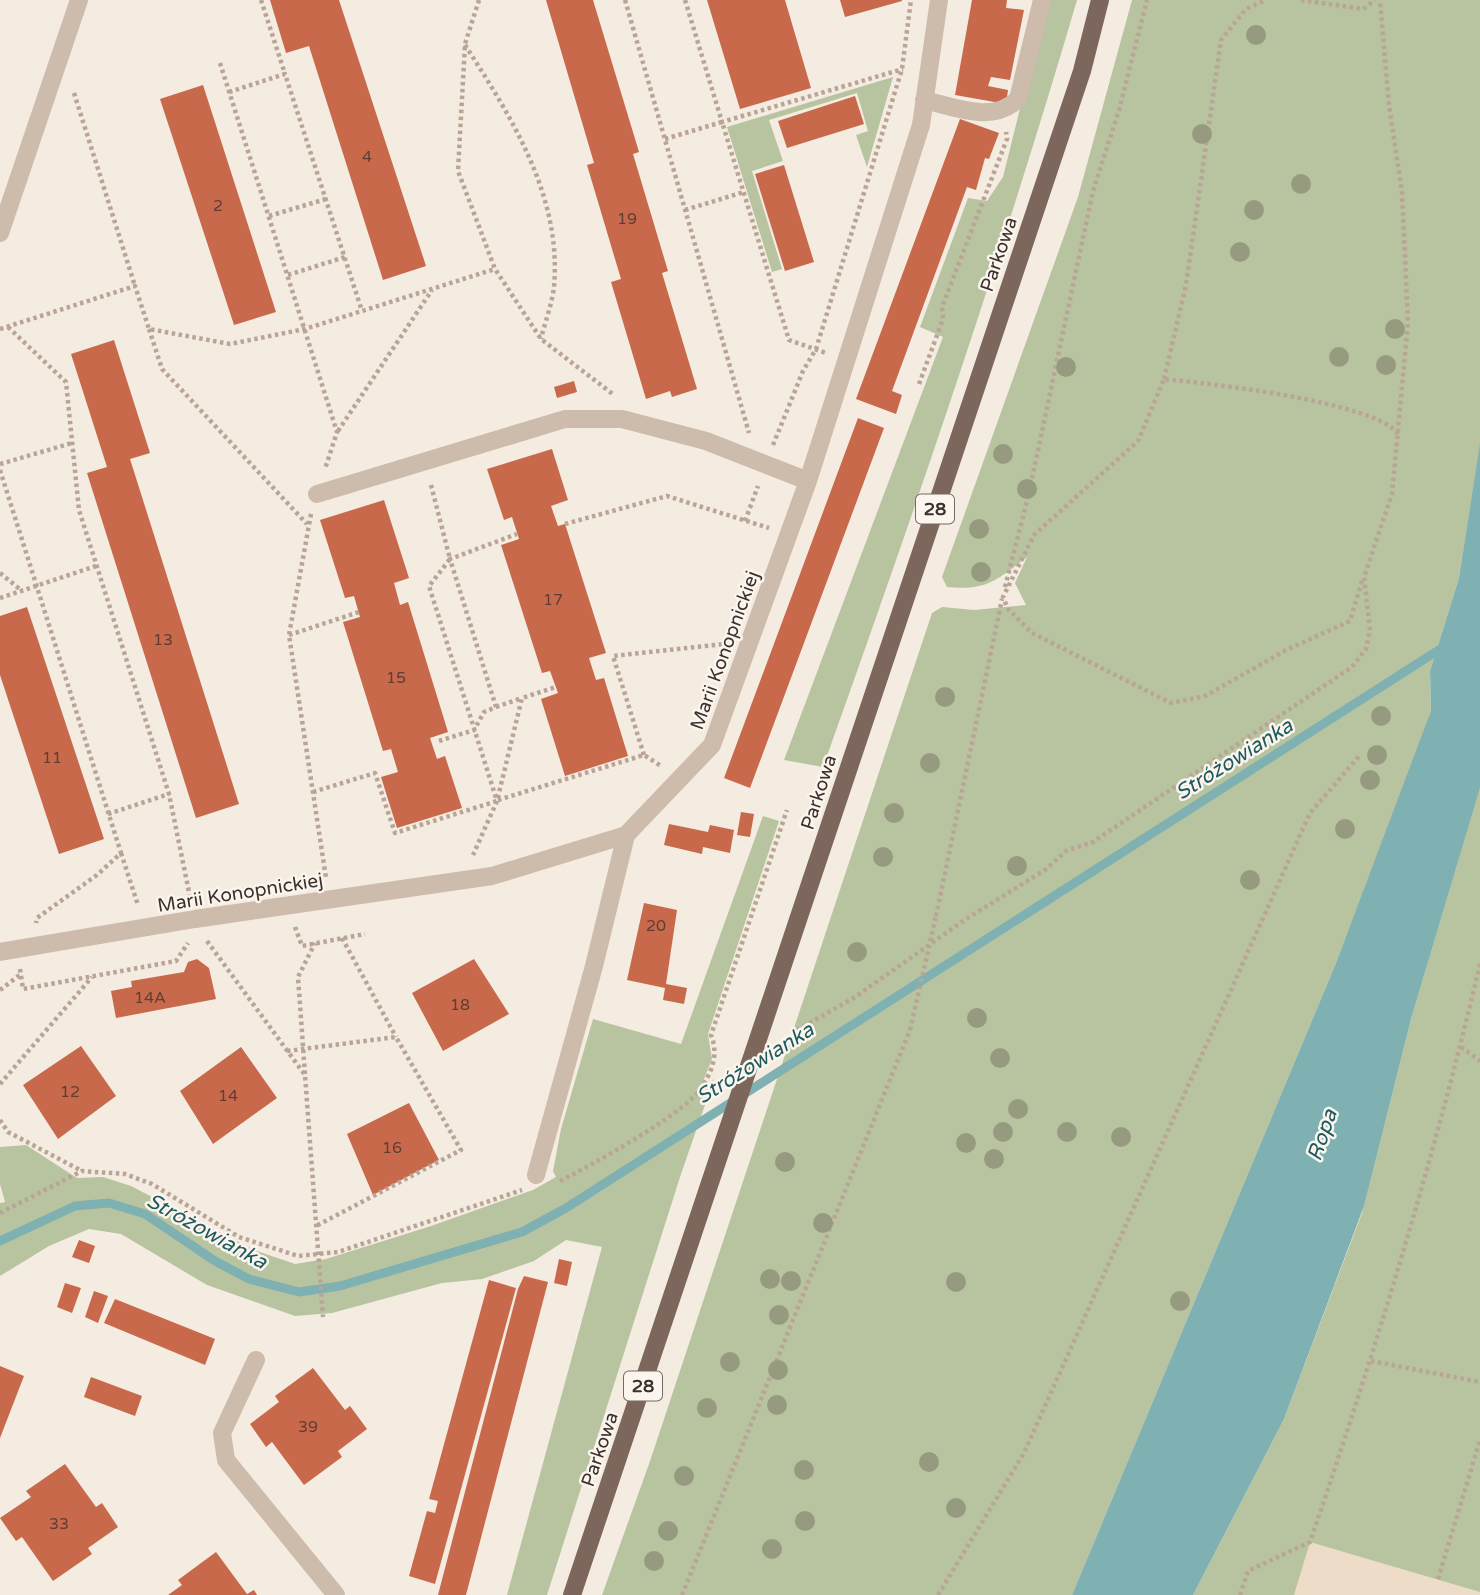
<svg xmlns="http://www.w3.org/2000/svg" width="1480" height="1595" font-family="'Varela Round',sans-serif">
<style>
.green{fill:#b8c4a0}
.plaza{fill:#ecdcc8}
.water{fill:#7fb0b2}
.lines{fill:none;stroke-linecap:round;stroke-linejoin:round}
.stream{stroke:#7fb0b2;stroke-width:9}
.building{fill:#c8694b}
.path{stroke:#b9a596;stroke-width:4.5;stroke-dasharray:3.5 3.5;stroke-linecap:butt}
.minor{stroke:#cdbbac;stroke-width:18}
.major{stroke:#7d675c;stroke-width:18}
.path-bridge{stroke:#b9a596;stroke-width:4.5;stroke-dasharray:3.5 3.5;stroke-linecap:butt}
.tree{fill:#969b7f}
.labels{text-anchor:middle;stroke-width:5;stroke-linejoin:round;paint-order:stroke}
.number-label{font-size:16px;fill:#5e3e33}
.shield{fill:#fbf5ee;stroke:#756b66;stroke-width:2}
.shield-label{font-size:18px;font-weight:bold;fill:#3b302b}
.street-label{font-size:19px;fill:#3b302b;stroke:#fbf5ee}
.water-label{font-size:21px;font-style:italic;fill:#1f5a5e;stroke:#fbf5ee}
</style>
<rect width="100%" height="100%" fill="#f4ebe1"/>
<path class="green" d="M1047,0H1077C1001,259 914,513 823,767L784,760L943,337L920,327L968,198L987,201L1003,177Z
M1132,0H1480V445L1459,578L1430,671L1431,714L1336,963L1072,1595H602L649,1464L932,613L942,607L974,610L1026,605L1015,583L1027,557C997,580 986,591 947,587L942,577L1078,197Z
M893,77L867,167L856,135L868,131L857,93L769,120L783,161L752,171L782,269L772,272L727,127Z
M1480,787V1595H1193L1284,1419L1362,1213L1411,1019Z
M763,816L779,821L708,1034L712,1059L700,1089L714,1079L681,1174L547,1595H507L602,1247L566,1240L534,1261L482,1279L442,1283L332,1313L295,1316L207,1285L121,1234L89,1229L49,1246L0,1276V1203L5,1202L0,1184V1147L26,1145L77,1178L103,1177L131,1186L254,1250L295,1264L326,1259L431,1226L533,1190L556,1177L553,1171L561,1129L593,1019L681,1044Z"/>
<path class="plaza" d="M1310,1542L1480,1592V1595H1294Z"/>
<path class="water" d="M1480,443V788L1411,1019L1364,1206L1284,1419L1193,1595H1072L1336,963L1431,711L1430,671L1459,578Z"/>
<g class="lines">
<path class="stream" d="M0,1241L75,1206L109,1203L145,1214L215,1261L249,1279L299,1292L340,1286L522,1232L566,1208L1445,646"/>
</g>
<path class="building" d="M270,0H339L426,266L383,280L309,46L286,53Z
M546,0H593L639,152L633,154L668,271L662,273L697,389L672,397L670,391L646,399L611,282L621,279L587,165L594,163Z
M707,0H785L811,88L740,109Z
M840,0H902V1L845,17Z
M972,0H1007L1006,8L1024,10L1010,80L991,77L988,86L1008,90L1006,104L955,95Z
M203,85L276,312L234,325L160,99Z
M855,96L864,124L787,148L778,121Z
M960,119L999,133L989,159L985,158L976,190L967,187L892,391L902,395L896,414L856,399Z
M784,165L814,262L785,271L755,174Z
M114,340L150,453L130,459L239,804L196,818L87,473L107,467L71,354Z
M574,381L577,392L557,398L554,387Z
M858,418L884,428L750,788L724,778Z
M552,449L568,500L551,506L558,526L565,524L606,653L589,658L596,680L604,678L628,756L565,776L541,699L558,693L550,671L542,673L501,545L519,539L512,517L504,520L487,469Z
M384,500L409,578L394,583L400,605L408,602L448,732L430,738L437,759L445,756L462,808L397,828L381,777L398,772L391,749L383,751L343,622L360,617L354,596L345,598L320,520Z
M27,607L104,839L59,854L0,675V616Z
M741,812L754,814L750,837L737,835Z
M669,824L708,832L710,825L734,830L730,853L703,847L702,854L664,845Z
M644,903L677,910L666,984L687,988L684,1004L663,1000L665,988L627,980Z
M197,959L209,968L216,999L116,1018L111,991L132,987L131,981L184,972L188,962Z
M474,959L509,1014L443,1051L412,993Z
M81,1046L116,1096L58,1139L23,1085Z
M241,1047L277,1098L213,1144L180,1091Z
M409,1103L439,1160L373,1195L347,1134Z
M79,1240L95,1246L89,1263L72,1257Z
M559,1259L572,1262L567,1286L554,1283Z
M524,1276L548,1282L466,1595H438L518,1289Z
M489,1280L516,1288L435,1584L409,1576L427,1511L435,1513L438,1501L429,1499Z
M65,1283L81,1288L72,1313L57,1307Z
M94,1291L108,1296L98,1323L85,1317Z
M115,1299L215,1339L205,1365L104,1323Z
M0,1366L24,1376L0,1438Z
M313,1368L345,1410L350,1406L367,1429L338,1451L342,1457L304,1485L272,1442L266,1447L250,1424L279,1402L275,1396Z
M91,1377L142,1396L135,1416L84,1397Z
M65,1464L96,1507L102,1503L118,1527L88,1548L92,1554L53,1581L22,1537L16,1541L0,1518L31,1497L26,1491Z
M216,1552L247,1594L254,1590L257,1595H168L182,1585L178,1580Z"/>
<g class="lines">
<path class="path" d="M261,0L285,74
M479,0L465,44L458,171L495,269L541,339L614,395
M625,0L749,433
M685,0L722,122L903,69
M1301,0L1363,9L1375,0
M465,45C512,118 562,197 554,287C552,304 545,322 541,339
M220,63L337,432L325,469
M229,92L285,74L362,311
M74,93L135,286
M665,139L722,122L789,340L826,353
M685,210L744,192
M269,216L326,199
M288,275L345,257
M8,327L66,382L79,510L169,794L190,897
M0,329L135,286L149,329L230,344L305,329L495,269
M149,329L162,369L307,524
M1164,379L1186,285L1221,40L1246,9L1266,0
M919,384L943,319L942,307L1007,139L1006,132
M338,431L432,290
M773,445L803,371L816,349L902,69L911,0
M0,464L72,443
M0,470L121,853L97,875L37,918L36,923
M431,485L450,559L429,586L497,801L473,855
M311,514L289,635L326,878
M745,521L758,486
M565,524L667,496L769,528
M0,573L22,591
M1362,581L1350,621L1286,650L1205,696L1171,703L1032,633L1008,609L1003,597L1034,535L1138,441L1164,379C1206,383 1377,402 1398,434
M1005,587L1028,497L1093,191L1119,110L1147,0
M0,598L96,566
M289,635L359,612
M496,707L522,698
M439,741L474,730L484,712L496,707L450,559L517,534
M644,755L613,656L724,644
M313,792L375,773L395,833L497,801L522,698L556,687
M498,800L644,755L661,766
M108,814L169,794
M121,853L138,905
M936,916L1002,599
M295,927L302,946L365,934
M342,938L396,1037
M207,941L305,1075L323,1317
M20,969L23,989L176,961L188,943
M0,990L21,974
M797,1030L852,999L966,919L1045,870L1066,851L1093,842L1352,667L1366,649L1370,630L1364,577L1392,494L1408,322L1402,192L1389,105L1380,0
M1461,1047L1480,1061
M287,1051L396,1037L461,1150L316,1226
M305,1074L298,977L315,943
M0,1084L92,977
M0,1120L8,1132L82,1171
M560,1181C590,1166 682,1115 700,1090C712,1072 719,1055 711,1035L787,810
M0,1213L82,1171L125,1174L152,1184L239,1237L298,1256L338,1252L522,1190
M1371,1361L1480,1382
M1438,1579L1480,1440
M682,1595L910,1030
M938,1595L1024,1453L1310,813L1361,754
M1240,1595L1248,1571L1310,1542C1375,1352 1434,1159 1480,964"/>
<path class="minor" d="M924,100C955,107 993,124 1018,99L1042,0
M0,233L79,0
M317,494L565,419H622L706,441L808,481
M0,952L195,919L492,876L626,835L712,745L808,481L921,125L939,0
M536,1175L594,966L626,835
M256,1360L222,1433L226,1460L336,1595"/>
<path class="major" d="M572,1595L1082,71L1100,0"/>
<path class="path-bridge" d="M910,1030L936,916"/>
</g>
<g class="tree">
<circle cx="1256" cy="35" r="10"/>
<circle cx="1202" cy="134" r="10"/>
<circle cx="1301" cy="184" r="10"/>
<circle cx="1254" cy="210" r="10"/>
<circle cx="1240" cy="252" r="10"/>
<circle cx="1395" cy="329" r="10"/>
<circle cx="1339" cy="357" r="10"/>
<circle cx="1386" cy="365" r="10"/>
<circle cx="1066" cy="367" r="10"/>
<circle cx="1003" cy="454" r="10"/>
<circle cx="1027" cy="489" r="10"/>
<circle cx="979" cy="529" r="10"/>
<circle cx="981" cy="572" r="10"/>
<circle cx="945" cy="697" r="10"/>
<circle cx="1381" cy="716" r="10"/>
<circle cx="1377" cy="755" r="10"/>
<circle cx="930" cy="763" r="10"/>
<circle cx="1370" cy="780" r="10"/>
<circle cx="894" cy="813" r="10"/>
<circle cx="1345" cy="829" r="10"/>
<circle cx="883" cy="857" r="10"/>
<circle cx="1017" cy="866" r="10"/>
<circle cx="1250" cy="880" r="10"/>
<circle cx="857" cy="952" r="10"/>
<circle cx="977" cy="1018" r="10"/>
<circle cx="1000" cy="1058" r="10"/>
<circle cx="1018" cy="1109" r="10"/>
<circle cx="1003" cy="1132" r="10"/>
<circle cx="1067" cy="1132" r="10"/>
<circle cx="1121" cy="1137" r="10"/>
<circle cx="966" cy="1143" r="10"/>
<circle cx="994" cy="1159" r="10"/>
<circle cx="785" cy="1162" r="10"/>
<circle cx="823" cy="1223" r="10"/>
<circle cx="770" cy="1279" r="10"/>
<circle cx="791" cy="1281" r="10"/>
<circle cx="956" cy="1282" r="10"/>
<circle cx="1180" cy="1301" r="10"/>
<circle cx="779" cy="1315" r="10"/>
<circle cx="730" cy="1362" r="10"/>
<circle cx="778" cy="1370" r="10"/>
<circle cx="777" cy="1405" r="10"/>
<circle cx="707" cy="1408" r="10"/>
<circle cx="929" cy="1462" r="10"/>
<circle cx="804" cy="1470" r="10"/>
<circle cx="684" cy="1476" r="10"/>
<circle cx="956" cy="1508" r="10"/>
<circle cx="805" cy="1521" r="10"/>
<circle cx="668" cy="1531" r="10"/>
<circle cx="772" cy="1549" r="10"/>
<circle cx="654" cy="1561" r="10"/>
</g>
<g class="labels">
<g class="number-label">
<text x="367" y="162">4</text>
<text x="218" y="211">2</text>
<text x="627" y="224">19</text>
<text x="553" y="605">17</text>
<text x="163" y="645">13</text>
<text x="396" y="683">15</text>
<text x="52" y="763">11</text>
<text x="656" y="931">20</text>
<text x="150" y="1003">14A</text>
<text x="460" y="1010">18</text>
<text x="70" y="1097">12</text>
<text x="228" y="1101">14</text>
<text x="392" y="1153">16</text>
<text x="308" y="1432">39</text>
<text x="59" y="1529">33</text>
</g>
<g class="shield">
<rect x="916" y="494.5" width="38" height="29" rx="5"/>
<rect x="624" y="1371.5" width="38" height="29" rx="5"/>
</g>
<g class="shield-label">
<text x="935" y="515">28</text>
<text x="643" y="1392">28</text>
</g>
<g class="street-label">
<text transform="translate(998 254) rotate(-71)" y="7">Parkowa</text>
<text transform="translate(724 650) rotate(-70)" y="7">Marii Konopnickiej</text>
<text transform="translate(818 792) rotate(-72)" y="7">Parkowa</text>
<text transform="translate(240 892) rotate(-9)" y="7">Marii Konopnickiej</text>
<text transform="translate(599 1449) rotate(-71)" y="7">Parkowa</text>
</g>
<g class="water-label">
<text transform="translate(1234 759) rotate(-32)" y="7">Stróżowianka</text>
<text transform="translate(755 1063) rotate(-32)" y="7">Stróżowianka</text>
<text transform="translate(1322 1135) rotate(-71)" y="7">Ropa</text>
<text transform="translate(207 1231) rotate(29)" y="7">Stróżowianka</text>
</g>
</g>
</svg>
